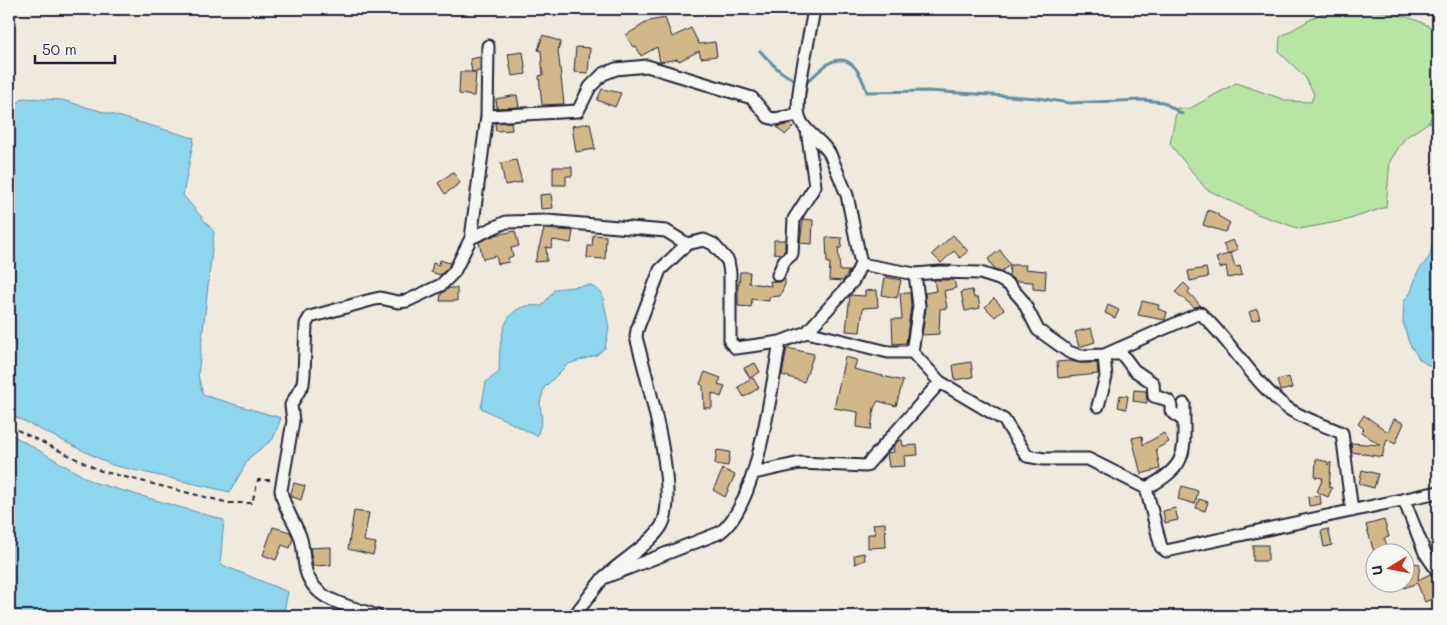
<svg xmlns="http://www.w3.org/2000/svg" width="1447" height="625" font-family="Mali,sans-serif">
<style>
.green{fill:#b8e5a3;stroke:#6d846f}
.water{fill:#8dd6ee;stroke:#628ea6}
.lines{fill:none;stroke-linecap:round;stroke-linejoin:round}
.stream{stroke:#628ea6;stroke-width:3}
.building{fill:#d2b888;stroke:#22223b}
.minor-casing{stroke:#22223b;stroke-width:15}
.path{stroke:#22223b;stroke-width:2;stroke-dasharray:5 4;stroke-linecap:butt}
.minor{stroke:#f6f6f2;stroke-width:11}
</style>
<rect width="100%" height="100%" fill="#efeadd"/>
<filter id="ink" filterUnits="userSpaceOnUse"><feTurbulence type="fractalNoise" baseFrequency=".02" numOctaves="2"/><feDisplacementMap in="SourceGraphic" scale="10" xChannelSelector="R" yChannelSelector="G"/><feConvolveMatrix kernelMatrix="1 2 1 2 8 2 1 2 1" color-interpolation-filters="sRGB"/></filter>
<g filter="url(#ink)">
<path class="green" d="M1350,9C1379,9 1415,15 1438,32V99L1429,122L1405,138L1390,161L1386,207L1347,220L1300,229L1257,214L1206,189L1170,144L1177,108L1189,109L1236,83L1288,101L1311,102L1314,94L1305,77L1279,52L1280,37L1320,14Z"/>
<path class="water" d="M23,98L62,100L194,138L183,195L214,232L198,375L203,395L281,418L273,439L249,458L230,492L112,465L9,414V112Z
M1438,99V125L1429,122Z
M1438,214V371L1420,360L1409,343L1403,322L1404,301L1411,292L1417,273L1430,256Z
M590,285L602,293L609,328L605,348L597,355L568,364L544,388L540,403L542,421L537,436L481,408L486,382L499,372C500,351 498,312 526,306C530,305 537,306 542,306L555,289Z
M9,433L93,482L224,520L220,564L288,592L283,616H9Z"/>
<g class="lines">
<path class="stream" d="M760,51C774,66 785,79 806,83C813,77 823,66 831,62C853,53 862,77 867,92L927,91L1038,98L1069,103L1143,100L1163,102L1182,114"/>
</g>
<path class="building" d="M665,18L672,37L691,28L699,44L715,42L717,56L701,58L699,51L679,61L678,59L660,62L657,47L641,56L636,46L633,47L626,35L649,21Z
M543,35L561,42L558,50L564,104L542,105L539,76L543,75L541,51L538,50Z
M576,47L590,48L588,73L574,72Z
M523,52L526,74L512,76L508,54Z
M480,57V71L472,72L470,59Z
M460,72H476L474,96L459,94Z
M602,89L621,93L615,107L597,100Z
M517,95L519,107L497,108L496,99Z
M511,122L512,130L496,131L495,123Z
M590,123L595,149L576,152L572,126Z
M790,124L793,127L785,135L777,127Z
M516,160L522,182L505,185L501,163Z
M553,167H572V176H566V185H553Z
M453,172L460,183L445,194L438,183Z
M551,194L553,208L541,209L540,195Z
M1208,210L1218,214V216L1230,223L1225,232L1203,225Z
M803,219L813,220L812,244L800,243Z
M544,229L573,231L571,243L553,240L551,248L546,247L547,261L535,262Z
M515,231L519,246L511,248L513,256L508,258L509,262L498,264L496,256L483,259L479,242L495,235Z
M593,235L606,236L605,259L587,258L588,246H592Z
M953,235L968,251L960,258L954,251L941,263L932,254Z
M826,237L842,238L841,248H838L840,271H849L843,281L829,280L830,263H827Z
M774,240H785V250L781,254L774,253Z
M1233,240L1238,249L1228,254L1223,244Z
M1000,250L1010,265L1000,272L995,270L988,259Z
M1231,253L1235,267L1240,266L1242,275L1228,278L1226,266L1220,268L1216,258Z
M440,260L450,263L448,268L440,275L431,272L433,263L439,265Z
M1010,265H1026L1025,269L1046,271L1045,290L1033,289V282L1016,281L1009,276Z
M1206,268L1208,277L1190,281L1188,271Z
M740,272H750L749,283L771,286L770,281L779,282L785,279V284L780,296L769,297V301L752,299L751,307L738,306V284H739Z
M885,277L901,280L897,298L882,295Z
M934,280H954L956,288L944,291L947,308L940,309L939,334L922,335L926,307L925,293L936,291Z
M1184,283L1190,289L1188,292L1201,306L1194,307L1175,292Z
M449,288H457V301H440L441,294Z
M877,290L878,307L863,308L860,332L846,331L850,295L865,296V291Z
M972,290L974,298L978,297L980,308L965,311L961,292Z
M900,293H910L911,306L906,343L893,344L892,319H902Z
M994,298L1004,309L995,317L985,307Z
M1142,301L1159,305L1158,309L1167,312L1165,320L1138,315Z
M1108,305L1119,310L1115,318L1105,313Z
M1257,309L1260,318L1252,321L1249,312Z
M1091,328L1095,342L1079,347L1075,332Z
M787,348L814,354L804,382L782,375Z
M845,357L857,360L854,369L903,381L896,406L878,401L874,408L871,429L857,427L858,412L834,408Z
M1070,361L1080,363H1097L1098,374L1058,378L1057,362Z
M971,362L973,377L955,380L953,365Z
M755,363L760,372L750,378L744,368Z
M705,372L721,378L718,384L725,386L721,397L712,393V408H704L703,386L700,384Z
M1289,377L1292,388L1280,391L1277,380Z
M753,378L759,388L744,397L738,387Z
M1134,390L1146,391L1147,403L1133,401Z
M1120,395L1128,396L1126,409L1118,407Z
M1364,415L1388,432L1394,419L1404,423L1395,444L1387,439L1382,457L1352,452L1351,443L1380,445L1361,432L1364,429L1358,424Z
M1164,433L1169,442L1156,449L1160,469L1141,474L1132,438L1142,436L1143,445Z
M899,440H902L903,446L917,445L918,455L904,456L905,466L889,467L887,453L894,452L893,447Z
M717,450L730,452L728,466L715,464Z
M1316,459L1328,462V465L1331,462L1329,487L1332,488L1328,497L1317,492L1323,478L1315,477Z
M723,469L735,475L725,497L713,490Z
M1362,470L1378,474L1374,488L1359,484Z
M294,483L305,486L301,500L290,496Z
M1182,486L1198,491L1195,504L1178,499Z
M1320,495L1321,504L1309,506L1308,497Z
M1199,499L1208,502L1205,511L1196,508Z
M1175,508L1178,520L1165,523L1163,511Z
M354,511L369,513L364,541L376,543L373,555L348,549Z
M1384,520L1389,537L1384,538L1390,552H1374L1366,525Z
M885,523L886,547L868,548V534H875L873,524Z
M273,527L290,532L293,538L290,548L282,545L276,560L263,555Z
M1328,529L1332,545L1324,547L1321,531Z
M1253,545H1268V561H1253Z
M331,547V565L313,566L310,548Z
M864,553L865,560L855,564L854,555Z
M1411,563L1420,564L1418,580L1430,574L1438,579V596L1425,602L1417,583L1404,588V577L1410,574Z"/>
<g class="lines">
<g class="minor-casing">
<path id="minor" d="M487,116L578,111L590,87L603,74L616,69L647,66L752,98L768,117L775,119L798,115
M471,238L506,222L547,221L666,231L687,244
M861,264L915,274L940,272L980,273L999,279L1009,285L1023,301L1038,330L1069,352L1080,356L1104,355L1106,377L1098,406
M778,275L784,261L792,254L794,219L815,186L807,130
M807,332L853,281L861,264L847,195L830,154C822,140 803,132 799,116C794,98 811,31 814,9
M912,352L919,306L915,274
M1111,354H1122L1134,370L1153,383L1154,396C1165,400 1172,398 1171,411L1184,421
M1104,355L1200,313C1232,342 1252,381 1286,407C1301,418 1324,425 1342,433L1352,511
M754,473L800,463L866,466L940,382
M1146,488C1192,465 1183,449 1184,404
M1404,500L1425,553L1438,572
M603,578C619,563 653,542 662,525C680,490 646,376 636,337L637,330L660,270L687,244L704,240L713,244L728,261L730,273V342L736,348L780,342L807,332L888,352H912L940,382L1004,420L1027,456L1044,459H1088L1146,488L1161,547L1166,551L1438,492
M377,616C350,605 315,603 306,571C303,559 304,547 300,536C294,520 283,507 281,490L293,421L291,405L303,384L304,374L306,324L310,317L371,300L380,298L398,302L407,301L441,285L454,272L471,238L487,116L488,46
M574,616L603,578L719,533C758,507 771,388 780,342"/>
</g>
<path class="path" d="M9,426L101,471L229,503H252L258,480H273"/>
<use href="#minor" class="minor"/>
</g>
</g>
<rect width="1447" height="625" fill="none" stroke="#f6f6f2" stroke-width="30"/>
<rect x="15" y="15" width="1417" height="595" fill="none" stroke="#22223b" stroke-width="2" filter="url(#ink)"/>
<g transform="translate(1390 568) rotate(260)"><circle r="24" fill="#f6f6f2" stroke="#a1a1a9"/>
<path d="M0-4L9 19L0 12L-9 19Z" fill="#c8321e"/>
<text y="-8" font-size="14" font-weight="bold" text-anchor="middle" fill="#22223b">U</text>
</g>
<path d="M35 55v8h80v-8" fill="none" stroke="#22223b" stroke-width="2.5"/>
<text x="42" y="55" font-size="15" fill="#22223b" stroke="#f6f6f2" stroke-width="4" paint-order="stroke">50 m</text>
</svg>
